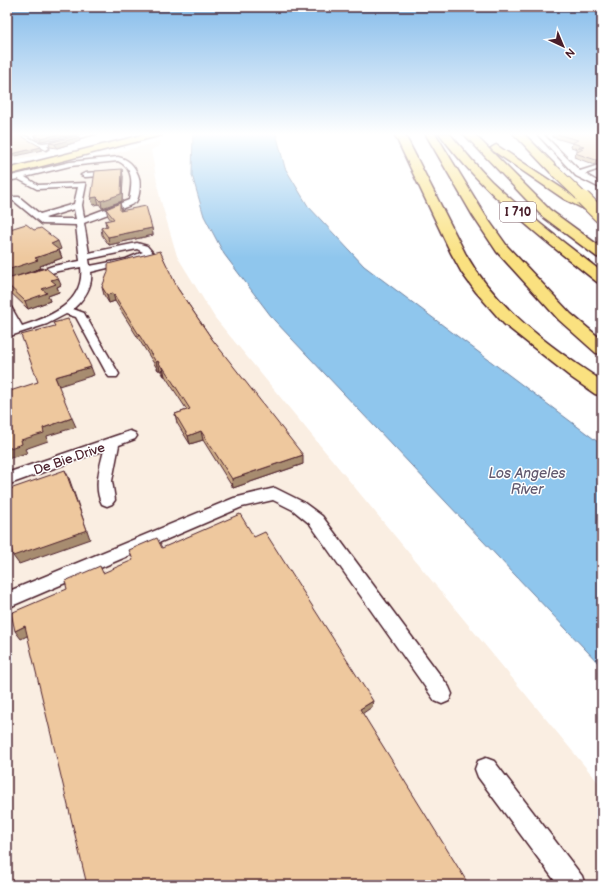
<svg xmlns="http://www.w3.org/2000/svg" width="609" height="892" font-family="'Balsamiq Sans',sans-serif">
<style>
.built{fill:#faeee2}
.water{fill:#8fc6ed;stroke:#73839f}
.lines{fill:none;stroke-linecap:round;stroke-linejoin:round}
.minor-casing{stroke:#4a1f2b;stroke-width:3}
.major-casing{stroke:#4a1f2b;stroke-width:3}
.highway-casing{stroke:#4a1f2b;stroke-width:3}
.minor{fill:#fff;fill-rule:evenodd}
.major{fill:#fae180;fill-rule:evenodd}
.highway{fill:#fae180;fill-rule:evenodd}
.highway-bridge-far1-casing{stroke:#4a1f2b;stroke-width:12;stroke-linecap:butt}
.highway-bridge-casing{stroke:#4a1f2b;stroke-width:16;stroke-linecap:butt}
.highway-bridge-far1{stroke:#fae180;stroke-width:10}
.highway-bridge{stroke:#fae180;stroke-width:14}
.wall{fill:#cdac88;stroke:#4a1f2b}
.shaded-wall{fill:#a78c6f;stroke:#4a1f2b}
.building{fill:#eec89e;stroke:#4a1f2b}
.labels{text-anchor:middle;stroke-width:3;stroke-linejoin:round;paint-order:stroke}
.shield{fill:#fff;stroke:#80626b;stroke-width:1}
.shield-label{font-size:12px;font-weight:bold;fill:#4a1f2b}
.street-label{font-size:13px;fill:#4a1f2b;stroke:#fff}
.water-label{font-size:14px;font-style:italic;fill:#62596f;stroke:#fff}
</style>
<rect width="100%" height="100%" fill="#fff"/>
<filter id="ink" filterUnits="userSpaceOnUse"><feTurbulence type="fractalNoise" baseFrequency=".025" numOctaves="2"/><feDisplacementMap in="SourceGraphic" scale="8" xChannelSelector="R" yChannelSelector="G"/><feConvolveMatrix kernelMatrix="1 2 1 2 8 2 1 2 1" color-interpolation-filters="sRGB"/></filter>
<g filter="url(#ink)">
<path class="built" d="M161,141L159,146L151,150L160,198L177,256L215,318L602,787V885H7V177L84,159L108,155Z
M34,147L47,153L7,163V154Z"/>
<path class="water" d="M193,133H276L285,168L308,206L364,266L602,445V667L274,320L224,254L204,216L192,175Z"/>
<g class="lines">
<g class="minor-casing">
<path id="minor" d="M14,133C25,133 35,143 43,143C62,141 80,132 99,133L47,146L49,148L46,150Z
M538,133H547L544,135L580,171L602,164V168L585,174L602,184V189L576,176L538,135Z
M118,157C128,159 134,165 138,175C141,181 140,196 136,202C134,205 92,220 84,223L89,253L137,243L147,246L153,253L140,260L91,272C93,287 84,299 73,309L84,313L85,315L119,374L117,377H109L107,374L76,317L66,314L47,324L7,337V330L12,329L7,319V306L11,307L22,326C51,317 85,302 81,267L58,271L7,287V281L53,266L80,261L76,225L42,224L14,201H7V197H19L40,214L74,204L78,187L37,189L18,179L7,181V177L70,162ZM118,161C135,169 132,185 129,200L84,217L82,205L86,185L85,183L38,185L25,177L70,166ZM74,209L76,219H47L45,218ZM137,249L143,252L126,259L90,266L89,259Z
M114,171H117V175L85,177L81,175L85,173Z
M130,431L135,433L137,436L135,439L119,445L112,481L115,500L112,504L107,506L102,504C93,488 100,467 104,450L7,485V473Z
M275,488L303,502L322,516L449,687L452,694L449,701L442,704L435,701L310,524L293,510L273,500L242,507L7,608V592L234,498Z
M486,758L494,761L582,876L585,885H558L478,777L475,769L478,761Z"/>
</g>
<g class="major-casing">
<path id="major" d="M150,133H163L162,135L7,175V169Z"/>
</g>
<g class="highway-casing">
<path id="highway" d="M394,133H404L465,253C496,308 550,347 602,381V396L595,394L572,378L504,324L476,292L462,273L451,253Z
M425,133H435L485,215L507,246L571,314L602,340V354L596,353L559,320L497,252L473,216Z
M439,133H449C463,149 476,166 491,181C526,214 564,243 602,272V283L597,282C540,237 482,192 439,133Z
M463,133H473L550,210L602,248V258L597,257L542,216Z
M513,133H523L559,169L560,171L559,173H551Z
M496,145L572,195L602,209V218L564,199L492,150L491,148Z"/>
</g>
<use href="#minor" class="minor"/>
<use href="#major" class="major"/>
<use href="#highway" class="highway"/>
<g class="highway-bridge-far1-casing">
<path id="highway-bridge-far1" d="M555,171L584,199"/>
</g>
<g class="highway-bridge-casing">
<path id="highway-bridge" d="M583,198L602,217"/>
</g>
<use href="#highway-bridge-far1" class="highway-bridge-far1"/>
<use href="#highway-bridge" class="highway-bridge"/>
</g>
<path class="wall" d="M42,133H81L41,141L35,138L34,135Z
M553,133H602V163L595,165L574,157L575,153L577,152V149L571,147L572,143L552,137Z
M79,137L80,141L57,148L50,147L49,143Z
M123,176L122,201L102,208L99,204L93,205L91,198Z
M106,209L122,211L152,228L153,235L109,245L102,235L101,228L106,226L105,221L111,220L108,216Z
M7,230H34L61,249L59,250L62,258L40,266L41,268L14,277L61,285L57,287L59,292L48,296L50,301L28,309L7,289V279H8L7,278Z
M102,287L178,289L212,339L303,464L233,488L203,440L190,444L177,423L175,414L187,410L165,376H164L160,370H158L115,301L109,303L104,295Z"/>
<path class="shaded-wall" d="M66,133H81L41,141L40,138Z
M79,137L80,141L57,148L55,144Z
M41,147L42,150L7,158V155Z
M602,159V163L595,165L596,160Z
M122,169L123,176L122,201L102,208L101,201Z
M97,197L99,204L93,205L91,198Z
M120,203L122,210L121,219L120,211Z
M152,228L153,235L109,245L108,237Z
M58,241L61,249L53,252L51,244Z
M59,250L62,258L40,266L41,268L9,279L7,275V270L35,258Z
M58,278L61,285L57,287L59,292L48,296L50,301L28,309L25,301L42,289L51,280Z
M113,293L115,301L109,303L107,295Z
M158,361L160,370H158L156,362Z
M91,367L94,375L59,386L55,377Z
M163,367L165,376H164L162,368Z
M7,391L10,400L7,401Z
M72,418L76,427L47,436L48,441L25,449L27,453L7,459V449L21,440L43,428Z
M201,431L203,440L190,444L188,436Z
M303,455V464L233,488L232,479Z
M65,470L69,478L90,539L19,564L13,556Z
M25,626L31,634L21,639L15,631Z
M373,701L372,707L359,716L360,709Z"/>
<path class="building" d="M7,133H16L41,147L7,155Z
M42,133H66L40,138L34,135Z
M553,133H602V159L596,160L575,153L583,149L578,148L584,146L572,143L578,140Z
M77,136L79,137L55,144L49,143Z
M122,169L121,194L101,201L97,197L91,198L95,171Z
M120,203V211L146,206L152,228L108,237L101,228L108,226L105,221L114,219L106,209Z
M26,224L34,230L41,228L58,241L51,244L59,250L35,258L38,260L7,270V230Z
M160,251L178,289L212,339L303,455L232,479L201,431L188,436L175,414L190,409L163,367L162,368L158,361L156,362L113,293L107,295L102,287L108,272V264Z
M46,268L58,278L51,280L56,284L42,289L47,293L25,301L7,284V279Z
M68,319L91,367L55,377L72,418L43,428L44,433L21,440L22,444L7,449V415L13,414L7,394V392L38,382L21,335L55,326L53,323Z
M65,470L87,530L13,556L7,529V490Z
M240,514L254,537L265,532L373,701L360,709L469,885H87L25,626L15,631L11,613L67,589L65,581L100,566L103,573L133,560L129,550L157,538L162,548Z"/>
</g>
<linearGradient id="sky" x2="0" y2="1"><stop stop-color="#84bbea"/><stop offset="0.52" stop-color="#fff"/><stop offset="1" stop-color="#fff" stop-opacity="0"/></linearGradient>
<rect width="609" height="258" fill="url(#sky)"/>
<g class="labels">
<rect class="shield" x="500" y="202" width="36" height="20" rx="3"/>
<g class="shield-label">
<text x="518" y="216">I 710</text>
</g>
<g class="street-label">
<text transform="translate(69 458) rotate(-19)" y="5">De Bie Drive</text>
</g>
<g class="water-label">
<text x="527" y="478">Los Angeles<tspan x="527" dy="16">River</tspan></text>
</g>
</g>
<rect width="609" height="892" fill="none" stroke="#fff" stroke-width="24"/>
<rect x="12" y="12" width="585" height="868" fill="none" stroke="#4a1f2b" stroke-width="1.5" filter="url(#ink)"/>
<g transform="translate(563 46) rotate(136)" stroke="#ffffff" stroke-width="3" paint-order="stroke">
<path d="M0-3L7 15L0 10L-7 15Z" fill="#4a1f2b"/>
<text y="-6" font-size="11" font-weight="bold" text-anchor="middle" fill="#4a1f2b">N</text>
</g>
</svg>
